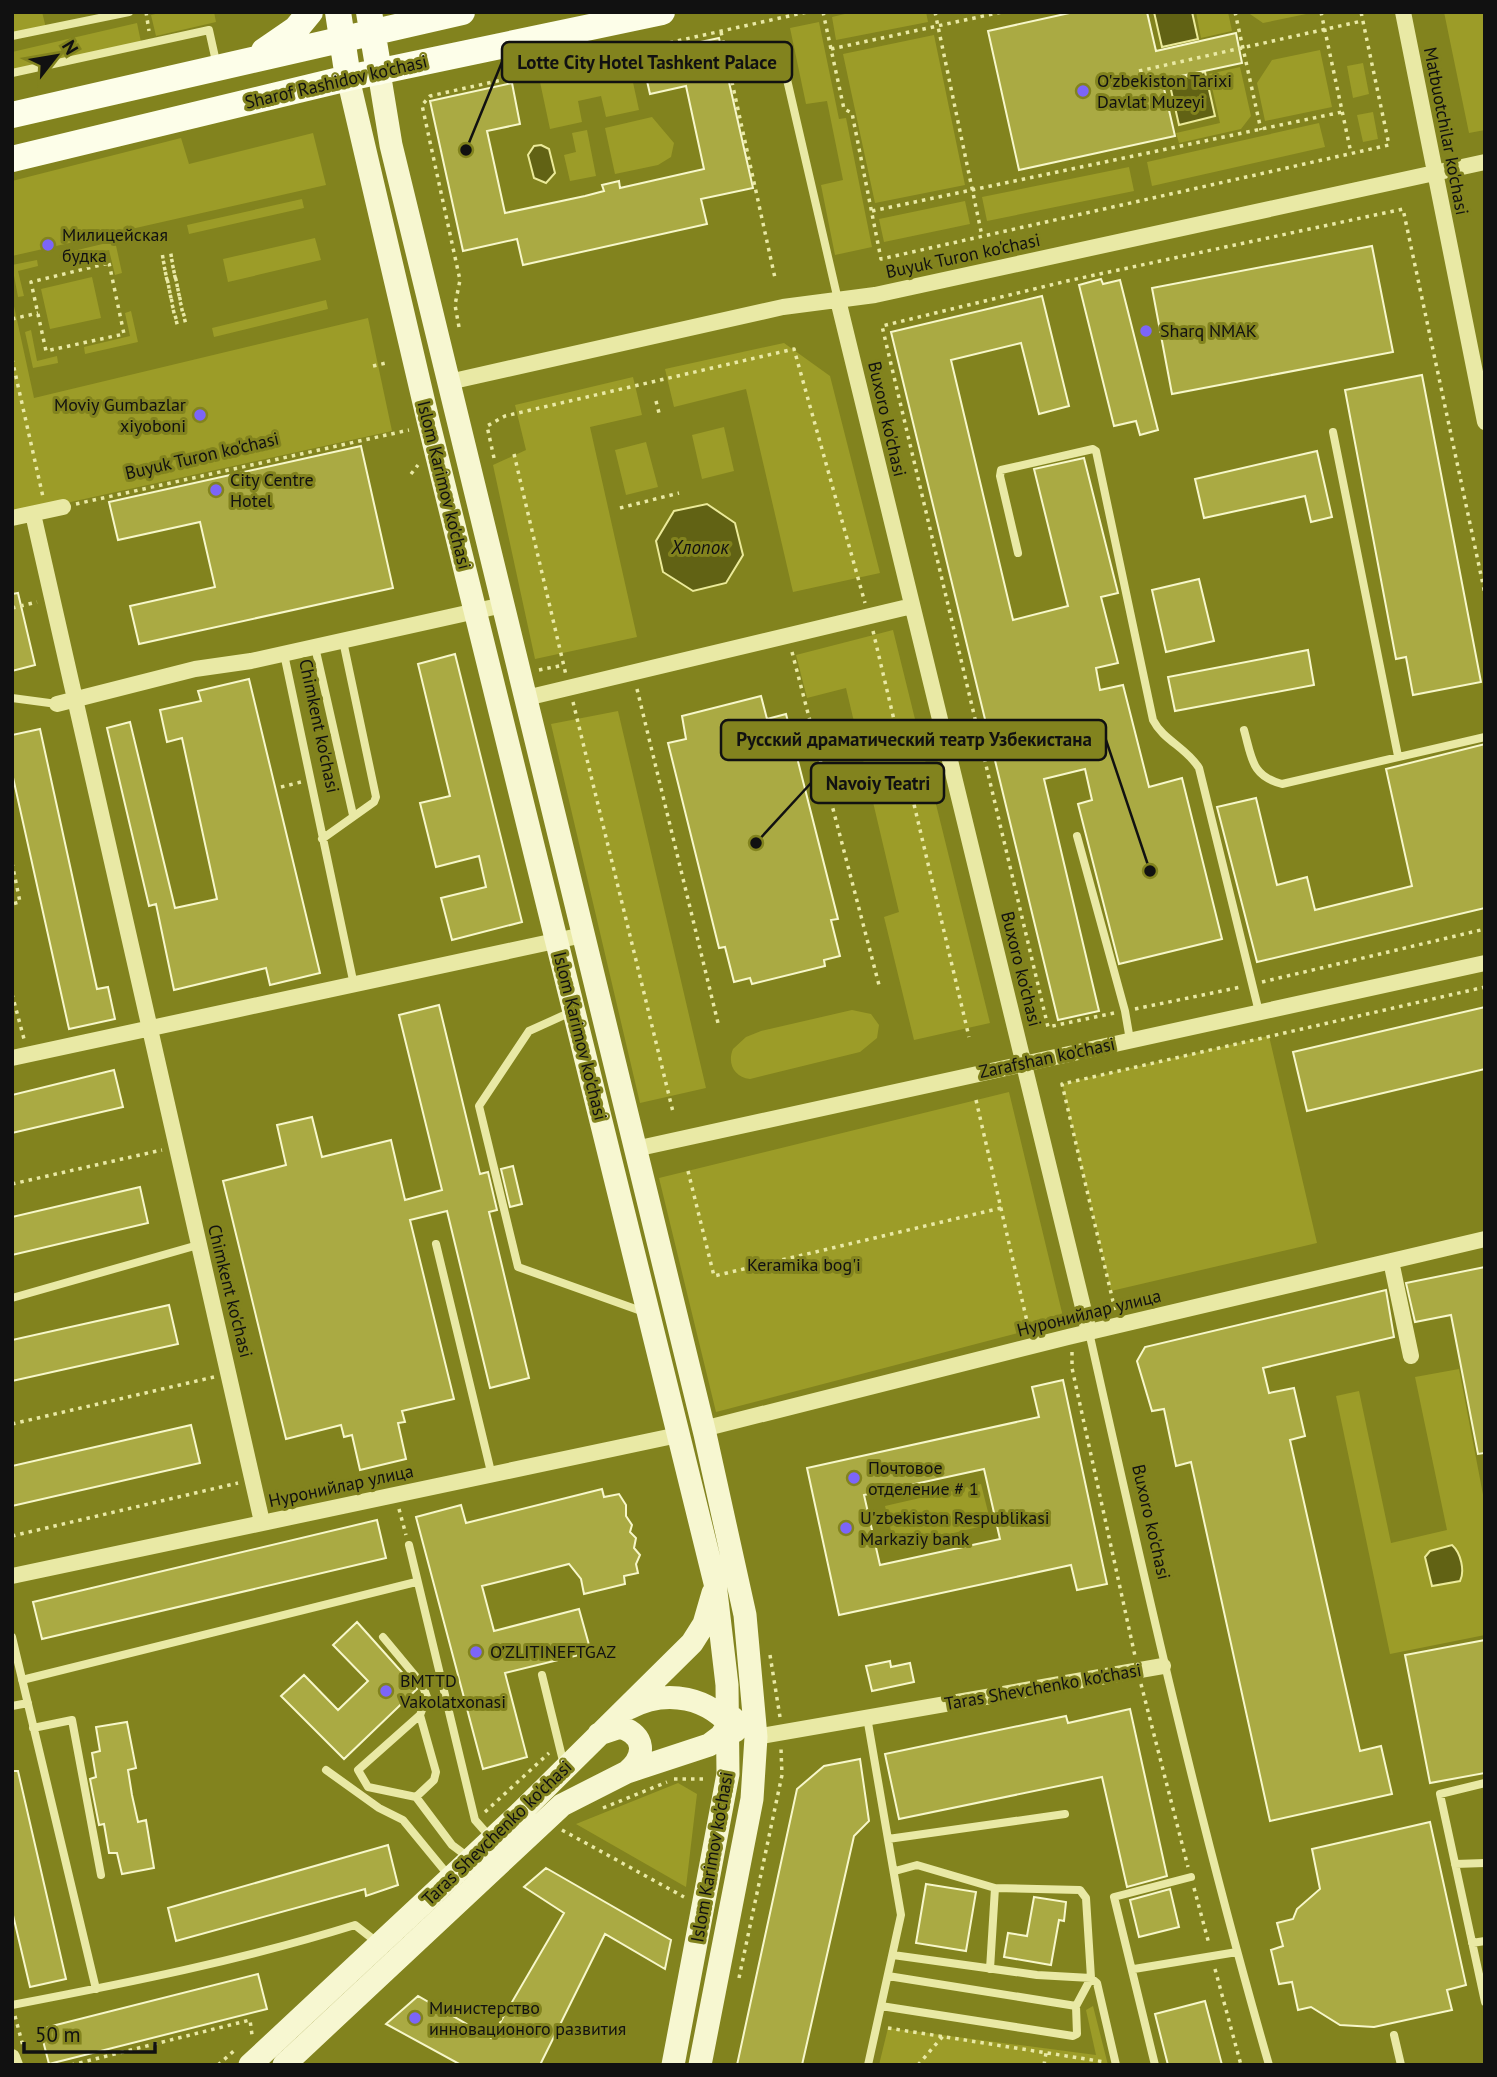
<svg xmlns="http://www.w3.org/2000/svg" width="1497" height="2077" font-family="'PT Sans',sans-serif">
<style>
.green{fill:#9c9c28}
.water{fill:#616214;stroke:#ebea99;stroke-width:2}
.building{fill:#aaaa43;stroke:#f7f7ca;stroke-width:2;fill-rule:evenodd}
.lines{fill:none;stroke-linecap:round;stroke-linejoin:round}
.path{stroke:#e9e9a5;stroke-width:3.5;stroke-dasharray:3.5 5;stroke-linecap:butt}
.lane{stroke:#e9e9a5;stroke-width:8}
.street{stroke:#e9e9a5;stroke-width:16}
.secondary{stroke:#f7f7d1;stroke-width:23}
.primary{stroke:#fdfee9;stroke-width:26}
.poi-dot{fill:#7c65f8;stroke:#82831e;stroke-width:2.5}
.labels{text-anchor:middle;stroke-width:6;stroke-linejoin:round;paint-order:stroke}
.poi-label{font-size:18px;fill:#111;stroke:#82831e;text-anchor:start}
.street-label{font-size:18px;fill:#111;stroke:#82831e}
.park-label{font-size:18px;fill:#111;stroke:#82831e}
.water-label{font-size:19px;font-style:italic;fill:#111;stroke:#82831e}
.leader{fill:none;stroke:#111;stroke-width:2.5}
.callout-dot{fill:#111;stroke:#82831e;stroke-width:2.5}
.callout{fill:#82831e;stroke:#111;stroke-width:2.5}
.callout-label{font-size:19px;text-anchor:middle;font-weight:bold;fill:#111}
</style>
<rect width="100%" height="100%" fill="#82831e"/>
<path class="green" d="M12,12H42L46,28L12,36Z
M164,12H214L216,22L156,36L151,15Z
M853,12H926L928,22L836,40L832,17Z
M1196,12H1228L1232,31L1201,38Z
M1247,12H1311V13L1263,23Z
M1444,12H1485V130L1469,133Z
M819,22L839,119L846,118L872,247L835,255L821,185L843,180L827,101L806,104L790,28Z
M137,23L141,42L12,72V52Z
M934,35L965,185L875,203L843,54Z
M1320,50L1332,107L1265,121L1257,83L1272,60Z
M1363,63L1369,94L1353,98L1347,66Z
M629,64L639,110L606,117L601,96L578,101L582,122L550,129L540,82Z
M1240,67L1251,116L1241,129L1179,143L1176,133L1220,123L1209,74Z
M1373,112L1378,139L1363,142L1357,115Z
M652,117L674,143L671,157L658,165L615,174L605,128Z
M1319,123L1325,147L1152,186L1147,162Z
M587,130L596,176L570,181L564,155L576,152L572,133Z
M313,133L326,185L12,256V181L181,138L189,164Z
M1129,167L1134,191L987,221L982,197Z
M302,199L304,208L189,234L187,225Z
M965,201L970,224L884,242L879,219Z
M315,238L321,260L228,282L223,259Z
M115,241L122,273L115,275L109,250L66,259L65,253Z
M37,260L38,266L18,271L24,296L18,297L12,265Z
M92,277L101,318L50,329L41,289Z
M12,297L34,398L368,318L392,431L12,515Z
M326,300L328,309L214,337L212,328Z
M131,311L138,342L85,354L84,347L130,336L125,313Z
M31,330L37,361L57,356L58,363L33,368L25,332Z
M784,343L830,376L880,573L793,592L746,389L674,407L665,369Z
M633,377L642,415L590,427L637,637L535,659L493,465L526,450L515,405Z
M724,427L734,471L702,479L692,435Z
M646,442L658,487L626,495L615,450Z
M893,630L990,1023L914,1040L884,917L899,912L846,688L807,698L796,655Z
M618,711L706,1088L640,1103L551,724Z
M852,1010L871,1014L879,1025L877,1038L860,1052L750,1079C734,1077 727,1063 733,1049L746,1037L761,1031Z
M1269,1036L1317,1243L1111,1291L1062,1084Z
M1009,1092L1064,1321L716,1412L659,1178Z
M1459,1369L1485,1505V1635L1390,1654L1336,1396L1359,1391L1391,1543L1447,1530L1415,1377Z
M981,1484L991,1524L895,1547L885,1506Z
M678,1783L697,1794L686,1887L576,1824Z
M1093,2006L1108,2065H879L888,2028L1096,2055L1086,2010Z"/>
<path class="water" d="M1154,12H1192L1198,39L1162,47Z
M1205,72L1215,116L1179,125L1169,81Z
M541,145L549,149L555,173L546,183L534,178L528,155L534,146Z
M707,504L735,523L743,555L726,583L693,591L663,572L656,541L674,511Z
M1452,1545C1461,1553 1465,1571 1460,1581L1432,1586L1425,1557L1430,1551Z"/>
<path class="building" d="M1074,12H1147L1156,51L1236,33L1242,63L1162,80L1175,136L1019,170L988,31Z
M719,38L753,188L701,199L707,224L523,265L517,239L463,251L430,101L512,83L520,124L487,131L505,213L585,196L604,191L602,185L619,181L620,188L704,169L686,86L650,94L641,55Z
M1372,246L1393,352L1172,394L1152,288Z
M1101,279L1103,284L1120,280L1158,430L1140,435L1136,421L1114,426L1079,285Z
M1042,296L1069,406L1039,414L1021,343L951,360L1013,620L1068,606L1034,469L1084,458L1118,593L1101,597L1118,663L1096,668L1100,690L1123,685L1149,787L1182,778L1222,939L1119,964L1078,804L1092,800L1085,769L1044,779L1099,1011L1058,1020L891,332Z
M1422,375L1481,682L1413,695L1406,657L1396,659L1345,390Z
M361,446L393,588L139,644L130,606L215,587L200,522L118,540L109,502Z
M1317,451L1332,517L1311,522L1305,496L1204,518L1195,479Z
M1199,579L1214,641L1166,652L1152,590Z
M18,593L35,665L12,671V594Z
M1308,650L1314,685L1175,711L1168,677Z
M455,654L522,922L452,940L441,898L486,887L479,856L436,867L420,803L450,796L418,664Z
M249,679L320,973L270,985L266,968L174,990L156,904L149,906L107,728L130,722L175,908L217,899L182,738L167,742L160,710L201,701L198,691Z
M761,696L767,719L786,714L838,919L831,920L840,956L824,960L825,966L752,984L750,978L734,982L725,947L719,948L668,743L686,739L682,716Z
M40,729L97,989L108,987L115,1019L69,1029L12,773V735Z
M1485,744V908L1257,962L1217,807L1256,798L1277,885L1307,877L1315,910L1412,886L1386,769Z
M439,1005L480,1174L488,1172L497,1210L489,1212L529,1378L490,1388L447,1211L410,1220L454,1399L402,1411L405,1422L398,1423L406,1459L360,1470L352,1435L344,1437L341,1425L286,1439L223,1181L286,1165L277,1125L312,1117L322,1157L391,1140L405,1200L442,1190L399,1015Z
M1485,1007V1069L1307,1111L1293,1052Z
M114,1070L123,1107L12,1133V1095Z
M513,1166L522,1204L510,1207L501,1169Z
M140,1187L148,1223L12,1255V1217Z
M1485,1267V1453L1478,1454L1451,1315L1415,1322L1406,1283Z
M1386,1290L1394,1337L1263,1368L1269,1393L1294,1388L1305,1436L1290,1440L1360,1751L1381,1746L1392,1794L1270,1821L1191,1462L1176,1466L1164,1409L1152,1411L1137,1361L1145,1347Z
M169,1305L178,1344L12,1381V1340Z
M1063,1380L1107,1584L1077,1590L1071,1565L839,1615L807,1468L1039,1417L1032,1387ZM984,1469L1000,1539L880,1565L864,1495Z
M191,1425L200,1463L12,1506V1466Z
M602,1489L604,1497L619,1494L626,1505V1516L632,1525L630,1532L636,1538L634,1548L640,1555L636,1564L638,1573L624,1576L625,1584L584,1594L581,1579L569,1564L482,1586L494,1631L579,1609L591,1652L505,1673L527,1757L483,1769L416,1517L461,1505L466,1523Z
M377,1520L386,1558L42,1639L33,1602Z
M357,1622L417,1689L344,1759L281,1696L304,1675L338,1710L368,1681L333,1645Z
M1485,1640V1773L1430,1783L1405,1655Z
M890,1661L891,1667L910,1663L914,1682L872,1691L866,1666Z
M1130,1709L1167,1876L1127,1887L1102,1777L899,1819L885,1754L1066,1716L1068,1723Z
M127,1722L136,1768L128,1770L132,1795L138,1822L146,1820L154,1868L122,1874L117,1853H109L104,1824L99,1825L90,1779L96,1777L92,1753L100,1751L96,1727Z
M860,1759L869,1821L854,1836L802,2065H737L797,1789L824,1766Z
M12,1771H18L66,1979L30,1987L12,1911Z
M1430,1822L1466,1985L1447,1990L1452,2010L1374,2027L1340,2025L1311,2007L1298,2010L1292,1982L1279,1984L1271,1950L1283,1946L1277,1923L1293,1919L1297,1909L1320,1889L1312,1849Z
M388,1845L398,1885L366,1896L365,1889L176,1941L168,1908Z
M546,1868L671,1940L665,1969L605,1934L540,2065H461L386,2024L418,1996L491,2038L564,1913L524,1887Z
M926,1884L976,1892L966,1951L916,1943Z
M1170,1889L1179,1927L1139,1937L1130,1900Z
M1034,1897L1066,1902L1064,1921L1059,1920L1051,1965L1004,1957L1008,1933L1027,1936Z
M258,1974L267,2009L49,2064L40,2029Z
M1205,2001L1222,2065H1168L1155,2014Z"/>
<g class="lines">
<path class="path" d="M146,12L149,31
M823,12L844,109L852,113L881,259L1389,145L1361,12
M935,12L982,236
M1235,12L1261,130
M1321,12L1351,153
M721,32L775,278
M831,49L1002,12
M1139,71L1362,21
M872,211L1342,112
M161,257L173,255
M109,263L124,334L46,351L31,282Z
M162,263L174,260
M163,269L175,266
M164,274L177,271
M165,279L177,276
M166,282L178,279
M167,287L179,285
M168,292L181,289
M169,297L181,294
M170,301L182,298
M171,307L183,303
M172,312L185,309
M174,318L186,314
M12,319L38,313
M175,323L187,320
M459,327L455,305L460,280L422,105L430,96L807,12
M12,359L43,497
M373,366L386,363
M656,401L659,413
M514,454L566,675
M494,458L487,426L505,416L794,349L865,603
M411,474L418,465
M76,504L409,430
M620,508L679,493
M12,608L37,602
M873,631L969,1037
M792,652L879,985
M539,670L564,665
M637,689L718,1023
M573,702L673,1112
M281,787L301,782
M12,863L20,902L12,904
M1262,982L1485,929
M12,994L24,1039
M1135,1009L1241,987
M1114,1013L1048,1027L882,326L1067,281L1403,209L1485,594
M976,1100L1029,1330
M688,1171L714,1276L1001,1208
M12,1184L162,1150
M1115,1310L1062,1084L1485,987
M1072,1352V1368L1135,1656
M12,1424L214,1377
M399,1509L406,1535
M12,1536L238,1483
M770,1655L780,1717
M1141,1684L1188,1867
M674,1779H705V1782
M603,1808L667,1782
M485,1812L549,1753
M562,1830L684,1897
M1194,1888L1209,1944
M1215,1969L1241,2065
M739,1978L782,1775L781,1749
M15,2016L23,2046
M888,2028L1105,2062
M71,2065L250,2020L252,2035
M218,2065L236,2049
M918,2065L943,2036
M1044,2065L1046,2053"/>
<path class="lane" d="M12,36L129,12
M779,45L838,300
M12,73L209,30L217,66
M1333,432L1398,756
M1018,553L1000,476L1001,470L1093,449L1096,451L1153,720C1163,740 1187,748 1199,768L1259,1012
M315,647L353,815
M284,654L354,985
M12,698L57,704
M1244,730C1252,758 1251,776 1282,784L1485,737
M1077,836L1125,1011L1130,1040
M322,839L374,802L376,797L343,641
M571,1012L529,1031L479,1106L518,1267L644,1312
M436,1244L492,1476
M12,1298L198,1245
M1089,1332C1144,1578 1199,1823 1269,2065
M409,1545L475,1820L490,1837
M12,1637L96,1989
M383,1637L422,1684L427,1697L420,1715L436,1772L434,1780L416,1797
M542,1675L564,1765
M22,1680L416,1582
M12,1706L28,1703
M420,1715L358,1770L368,1787L416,1797L452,1845L468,1857
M867,1717L901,1915L868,2065
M33,1728L72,1720L101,1875
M326,1770L379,1808L403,1820L449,1876
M1485,1783L1440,1794L1485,2002
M888,1839L1065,1814
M1455,1864L1485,1863
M1472,1943L1485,1941
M893,1955L1037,1975L1091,1978L1097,1983L1116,2065
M990,1969L995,1888
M1134,1969L1237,1952
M888,1976L1076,2006L1091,1978L1086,1898L1080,1890L995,1888L917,1865L895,1871
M12,2005C127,1983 243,1960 355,1925L378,1943
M881,2006L1073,2036L1077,2034L1076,2006
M1394,2035L1401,2065
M1155,2065L1114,1897L1191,1877"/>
<path class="street" d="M1403,12L1485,422
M838,300L1089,1332
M449,382L783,307L875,295L1485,162
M33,514L262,1522
M12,518L63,507
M526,698L912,606
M57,704L195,669L251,661L503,605
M12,1058L583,935
M635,1149L1485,963
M1391,1261L1411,1356
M703,1429L1068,1337L1485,1239
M12,1576L678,1435
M756,1737L1163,1666
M12,2057L15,2065"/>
<path class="secondary" d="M379,72L391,145L705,1434L745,1615L756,1737L752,1799L700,2065
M348,78L428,420L715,1583L727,1685L728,1774L673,2065
M629,1708C667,1688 710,1697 735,1731
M599,1734L620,1727C646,1735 646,1756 627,1772
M250,2065L520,1813L692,1643L704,1624L713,1593
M284,2065L562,1805L627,1772L709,1745L721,1736L733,1718"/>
<path class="primary" d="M338,12L348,78
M369,12L379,72
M264,51L296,29L310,12
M12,115L462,12
M12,159L348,78L662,12"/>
</g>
<g class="poi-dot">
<circle cx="1083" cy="91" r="7"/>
<circle cx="48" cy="245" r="7"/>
<circle cx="1146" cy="331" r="7"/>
<circle cx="200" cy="415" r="7"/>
<circle cx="216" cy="490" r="7"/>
<circle cx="854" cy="1478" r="7"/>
<circle cx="846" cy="1528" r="7"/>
<circle cx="476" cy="1652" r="7"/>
<circle cx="386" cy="1691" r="7"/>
<circle cx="415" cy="2018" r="7"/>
</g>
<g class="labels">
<g class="poi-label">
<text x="1097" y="87">O'zbekiston Tarixi<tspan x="1097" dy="21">Davlat Muzeyi</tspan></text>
<text x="62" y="241">Милицейская<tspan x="62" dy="21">будка</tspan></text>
<text x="1160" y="337">Sharq NMAK</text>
<text x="186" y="411" text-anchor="end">Moviy Gumbazlar<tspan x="186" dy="21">xiyoboni</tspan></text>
<text x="230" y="486">City Centre<tspan x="230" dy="21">Hotel</tspan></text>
<text x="868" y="1474">Почтовое<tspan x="868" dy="21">отделение # 1</tspan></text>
<text x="860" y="1524">U'zbekiston Respublikasi<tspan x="860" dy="21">Markaziy bank</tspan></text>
<text x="490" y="1658">O’ZLITINEFTGAZ</text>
<text x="400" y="1687">BMTTD<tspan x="400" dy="21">Vakolatxonasi</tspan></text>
<text x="429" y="2014">Министерство<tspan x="429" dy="21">инновационого развития</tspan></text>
</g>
<g class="street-label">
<text transform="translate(336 82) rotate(-13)" y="6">Sharof Rashidov ko'chasi</text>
<text transform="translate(1446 131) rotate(79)" y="6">Matbuotchilar ko'chasi</text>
<text transform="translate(963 256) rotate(-12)" y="6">Buyuk Turon ko'chasi</text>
<text transform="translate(887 419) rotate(77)" y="6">Buxoro ko'chasi</text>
<text transform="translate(202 456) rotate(-13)" y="6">Buyuk Turon ko'chasi</text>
<text transform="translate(444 485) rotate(76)" y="6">Islom Karimov ko'chasi</text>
<text transform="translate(319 726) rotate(78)" y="6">Chimkent ko'chasi</text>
<text transform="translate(1021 969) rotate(76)" y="6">Buxoro ko'chasi</text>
<text transform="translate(580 1036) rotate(76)" y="6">Islom Karimov ko'chasi</text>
<text transform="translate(1047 1058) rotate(-12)" y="6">Zarafshan ko'chasi</text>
<text transform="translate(230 1291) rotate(76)" y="6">Chimkent ko'chasi</text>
<text transform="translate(1089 1313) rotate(-14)" y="6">Нуронийлар улица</text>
<text transform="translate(341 1486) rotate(-12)" y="6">Нуронийлар улица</text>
<text transform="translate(1151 1522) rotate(77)" y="6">Buxoro ko'chasi</text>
<text transform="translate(1043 1687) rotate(-10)" y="6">Taras Shevchenko ko'chasi</text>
<text transform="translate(497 1833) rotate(-44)" y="6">Taras Shevchenko ko'chasi</text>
<text transform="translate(712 1857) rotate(-80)" y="6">Islom Karimov ko'chasi</text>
</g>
<g class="park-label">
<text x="804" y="1271">Keramika bog'i</text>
</g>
<g class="water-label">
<text x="700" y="554">Хлопок</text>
</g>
</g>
<path class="leader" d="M466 150L502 62M1150 871L1106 740M756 843L811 783"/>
<g class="callout-dot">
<circle cx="466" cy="150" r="7"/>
<circle cx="1150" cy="871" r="7"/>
<circle cx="756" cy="843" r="7"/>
</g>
<g class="callout">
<rect x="502" y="42" width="290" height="40" rx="7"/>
<rect x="721" y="720" width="385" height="40" rx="7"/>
<rect x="811" y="763" width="133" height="40" rx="7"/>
</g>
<g class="callout-label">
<text x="647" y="69">Lotte City Hotel Tashkent Palace</text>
<text x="914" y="746">Русский драматический театр Узбекистана</text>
<text x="878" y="790">Navoiy Teatri</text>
</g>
<rect width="1497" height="2077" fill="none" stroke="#111111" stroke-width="28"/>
<g transform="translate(56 56) rotate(59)" stroke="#82831e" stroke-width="5" paint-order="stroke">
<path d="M0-5L12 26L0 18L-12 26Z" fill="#111111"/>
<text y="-10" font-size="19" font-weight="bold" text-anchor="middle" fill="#111111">N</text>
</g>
<path d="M24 2042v10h131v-10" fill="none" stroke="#111111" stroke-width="3.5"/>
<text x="35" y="2042" font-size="21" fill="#111111" stroke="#82831e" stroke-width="5" paint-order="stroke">50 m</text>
</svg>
